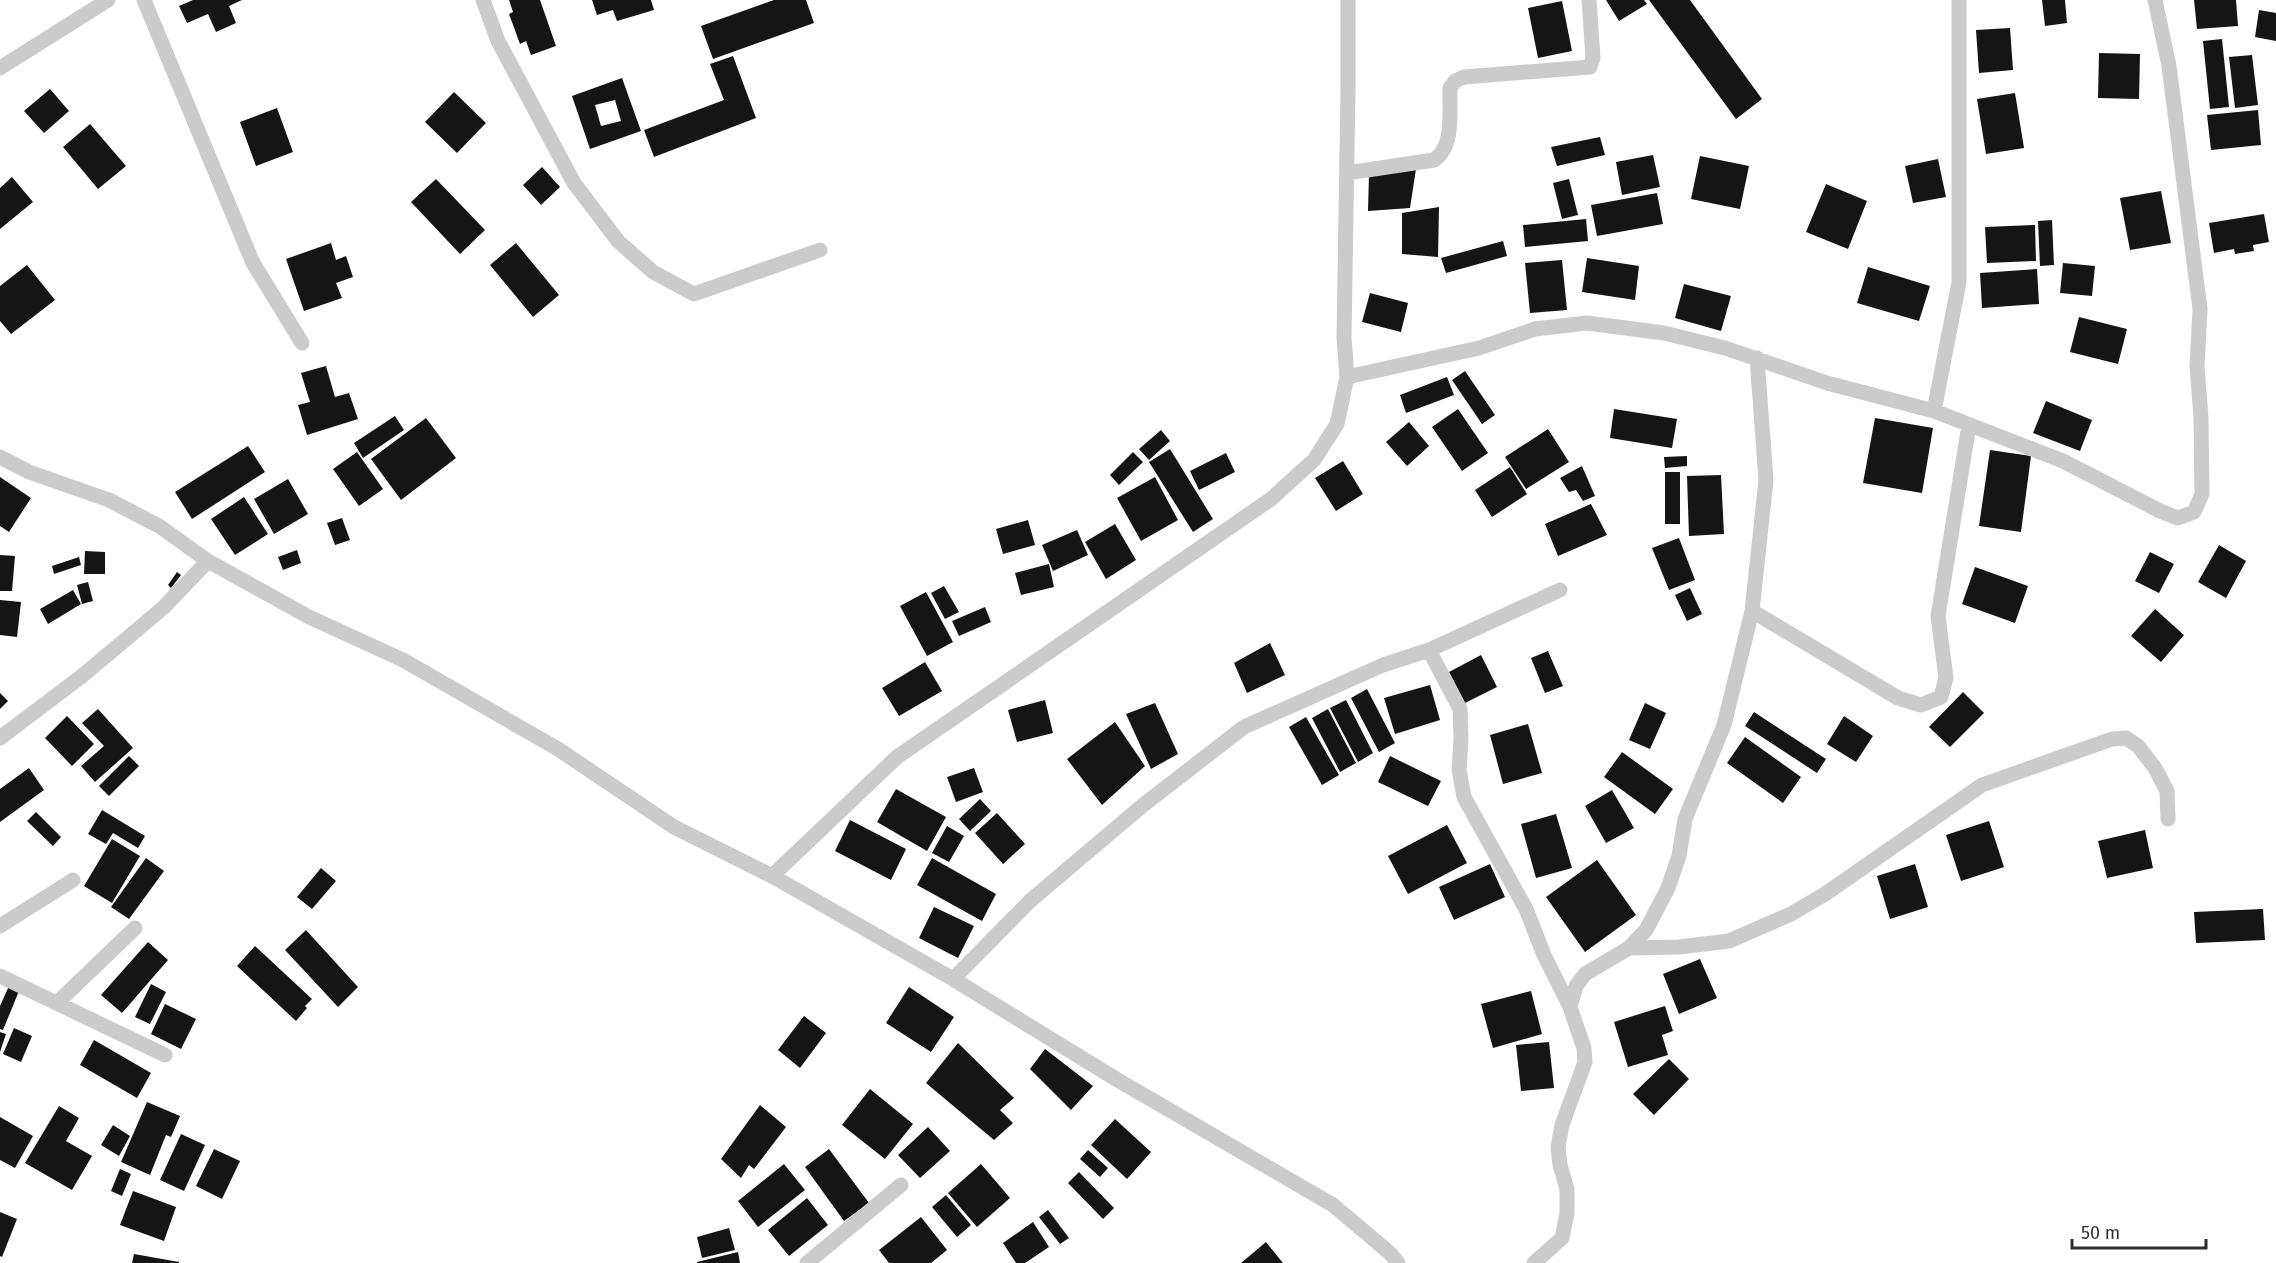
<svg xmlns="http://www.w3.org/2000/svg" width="2276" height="1263" font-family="'Fira Sans',sans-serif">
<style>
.building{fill:#151515;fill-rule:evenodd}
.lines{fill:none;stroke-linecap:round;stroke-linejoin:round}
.street{stroke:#cbcbcb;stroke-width:15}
</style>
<rect width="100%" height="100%" fill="#fff"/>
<path class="building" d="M193,0H242L229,6L236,23L216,32L208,14L187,23L179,6Z
M509,0H540L556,46L531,55L526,41L520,44L509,14L513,12Z
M592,0H651L654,10L617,21L613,10L597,15Z
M774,0H806L814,23L713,59L701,26Z
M1606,0H1644L1647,4L1619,21Z
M1649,0H1690L1762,99L1736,119Z
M2042,0H2065L2067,23L2045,26Z
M2194,0H2236L2238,26L2197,29Z
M1562,1L1572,51L1538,58L1528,8Z
M2259,10L2276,13V41L2255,37Z
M2010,28L2013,70L1979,73L1976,30Z
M2222,39L2229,107L2210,109L2203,41Z
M2099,53L2140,54L2139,99L2098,98Z
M2252,55L2258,105L2235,108L2229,57Z
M733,56L756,118L654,157L644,130L724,100L710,64Z
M622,78L641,131L590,149L572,96ZM615,100L621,121L601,126L595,105Z
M50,89L69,111L44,133L24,111Z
M454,92L486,123L457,153L425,122Z
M2015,93L2024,148L1986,154L1977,99Z
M277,108L293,152L256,166L240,122Z
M2258,110L2261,145L2211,150L2207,115Z
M90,124L126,166L98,189L63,147Z
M1600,137L1605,155L1557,166L1551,147Z
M1653,155L1660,187L1622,195L1616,162Z
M1700,156L1749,166L1740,209L1691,199Z
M1938,159L1946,197L1913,203L1905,166Z
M542,167L560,187L541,205L523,185Z
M1416,169L1410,208L1368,211L1369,173Z
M12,177L33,202L0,229V188Z
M436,179L485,230L460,254L411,202Z
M1569,179L1578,215L1562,219L1553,183Z
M1826,184L1867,201L1848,249L1806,232Z
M2161,191L2171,243L2130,250L2120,198Z
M1657,193L1663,224L1597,236L1591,205Z
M1439,207L1438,257L1402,254V213Z
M2264,214L2269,242L2253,245L2254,251L2235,254L2234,249L2214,253L2209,223Z
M1586,219L1588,241L1525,247L1523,225Z
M2052,220L2054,265L2040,266L2038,221Z
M2035,225L2036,261L1987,263L1985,227Z
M1503,241L1507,256L1446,273L1441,258Z
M331,243L336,260L346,256L353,277L336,283L342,298L304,311L286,259Z
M516,243L559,295L533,317L490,265Z
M1587,258L1639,266L1635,300L1582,292Z
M1562,260L1567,310L1530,313L1525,263Z
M2063,263L2095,266L2092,296L2060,293Z
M27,265L55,300L11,334L0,321V286Z
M1868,267L1930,286L1919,321L1857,303Z
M2037,269L2039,304L1982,308L1980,273Z
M1684,284L1731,296L1721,331L1675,318Z
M1370,293L1408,303L1401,332L1362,322Z
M2079,317L2127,329L2118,364L2070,352Z
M326,366L335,397L349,393L358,419L307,435L298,405L310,402L301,373Z
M1465,371L1495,415L1482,424L1452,380Z
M1447,377L1454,395L1406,413L1400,395Z
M2046,401L2092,420L2080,451L2033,433Z
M1458,409L1488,453L1462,471L1432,427Z
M1614,409L1677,419L1672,448L1610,438Z
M395,416L404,430L363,458L354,443Z
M426,418L456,458L401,500L371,459Z
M1875,418L1933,428L1922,493L1863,483Z
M1409,422L1429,446L1407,466L1386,442Z
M1548,429L1569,462L1526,489L1505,457Z
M1161,430L1170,441L1149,460L1139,449Z
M248,446L265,472L192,519L175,492Z
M1170,449L1213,519L1193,532L1149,462Z
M1990,450L2031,456L2021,532L1979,526Z
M357,452L383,489L359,506L333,469Z
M1133,452L1143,462L1119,485L1110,475Z
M1226,453L1235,472L1199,490L1190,471Z
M1687,456V466L1665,468L1664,457Z
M1343,461L1363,494L1336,511L1315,478Z
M1582,466L1595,496L1583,501L1576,490L1569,492L1560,478Z
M1510,467L1527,494L1492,517L1475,490Z
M1665,472H1680V524H1665Z
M1721,475L1724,534L1689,536L1687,476Z
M0,477L31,498L9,532L0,526Z
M1155,477L1178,520L1141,541L1117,498Z
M288,479L308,514L274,534L254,499Z
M244,497L268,534L235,555L211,519Z
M1591,504L1607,535L1558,556L1545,524Z
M342,518L350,540L335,545L327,523Z
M1028,520L1035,545L1003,554L996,529Z
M1115,524L1136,560L1106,579L1085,542Z
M1077,530L1088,555L1053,571L1042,545Z
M1679,538L1695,580L1669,590L1652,548Z
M2219,545L2246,561L2226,598L2198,582Z
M297,550L301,563L283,570L278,557Z
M85,551L105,552V574H84Z
M2150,552L2174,564L2159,593L2135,581Z
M0,555L15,556L12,591H0Z
M79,557L81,565L54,574L52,566Z
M1049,564L1054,587L1021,595L1015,573Z
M1975,567L2028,586L2015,623L1962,604Z
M177,572L181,575L171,588L168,585Z
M88,582L93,601L82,604L77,585Z
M944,586L959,612L945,619L931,593Z
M1690,588L1702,614L1687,621L1675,595Z
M73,590L81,604L48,624L40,609Z
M926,592L953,642L927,656L900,606Z
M0,600L21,602L17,637L0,635Z
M985,607L991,622L959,636L952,621Z
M2155,609L2184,635L2161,662L2131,636Z
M1270,643L1285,675L1247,693L1234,663Z
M1548,651L1563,686L1545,693L1531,658Z
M1481,655L1497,687L1465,703L1449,672Z
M925,662L942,691L899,716L882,688Z
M1430,685L1440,720L1395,734L1384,698Z
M1367,689L1395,743L1379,752L1351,698Z
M1963,692L1984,713L1950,747L1929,727Z
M0,693L8,701L0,709Z
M1045,700L1053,733L1017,742L1008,710Z
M1346,700L1373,753L1358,762L1330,708Z
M1155,703L1178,754L1151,769L1126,714Z
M1645,703L1666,713L1650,749L1629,740Z
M98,709L133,748L95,782L81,766L104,746L82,723Z
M1328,709L1356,763L1340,772L1312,718Z
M1754,712L1826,759L1817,773L1745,726Z
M67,716L94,744L72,766L45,738Z
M1844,716L1873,736L1856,762L1827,744Z
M1306,717L1339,775L1322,785L1289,727Z
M1115,722L1145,766L1102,805L1067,759Z
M1528,724L1542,773L1503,784L1490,735Z
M1745,737L1801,777L1783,803L1727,763Z
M1622,752L1673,789L1655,814L1604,777Z
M129,756L139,766L109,796L99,786Z
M1390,756L1441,781L1428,806L1378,782Z
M29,768L44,790L0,822V789Z
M974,768L983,792L956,802L947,777Z
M896,789L946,817L927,851L877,822Z
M1612,790L1634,828L1606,843L1585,806Z
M980,799L991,811L970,831L959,819Z
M102,810L145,836L138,848L113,833L106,844L88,834Z
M36,812L61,837L53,846L27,821Z
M997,813L1025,844L1003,864L975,833Z
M1556,814L1572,868L1536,878L1521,824Z
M850,820L906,849L891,880L835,851Z
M1989,821L2004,867L1961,881L1946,835Z
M1447,825L1467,863L1408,894L1388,856Z
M947,826L964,836L949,862L932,853Z
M2145,830L2153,868L2107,878L2098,841Z
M112,839L140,856L112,903L84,886Z
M146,858L164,871L129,919L111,907Z
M932,858L996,894L982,921L917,885Z
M1597,860L1636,915L1585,952L1546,897Z
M1490,864L1505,897L1454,920L1439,887Z
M1915,864L1928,907L1890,919L1877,876Z
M321,868L336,881L312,909L297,897Z
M934,907L974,926L958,958L919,938Z
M2263,909L2265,940L2196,943L2194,912Z
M306,930L358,987L338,1007L285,950Z
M148,942L168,960L122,1013L101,995Z
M255,946L312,999L305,1006L307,1008L296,1021L237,966Z
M1700,959L1717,998L1679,1014L1663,974Z
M151,984L166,992L150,1024L135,1017Z
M9,986L19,991L3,1030L0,1029V1006Z
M909,987L954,1017L931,1052L886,1023Z
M1531,991L1542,1034L1493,1048L1481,1004Z
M165,1004L196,1019L181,1049L151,1034Z
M1665,1006L1673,1031L1662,1035L1668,1055L1628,1067L1614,1022Z
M804,1016L826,1033L800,1068L778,1050Z
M14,1028L32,1036L21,1062L3,1054Z
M0,1032L6,1034L0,1052Z
M94,1040L151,1073L137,1098L80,1065Z
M1549,1042L1554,1088L1521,1091L1516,1045Z
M958,1043L1014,1098L1000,1110L1013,1123L994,1140L926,1083Z
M1045,1049L1093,1086L1071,1110L1030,1069Z
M1669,1059L1689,1079L1654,1115L1633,1094Z
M870,1089L913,1124L885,1159L842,1125Z
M147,1102L180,1116L171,1137L166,1135L150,1175L121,1162Z
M760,1105L786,1127L754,1169L749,1165L741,1178L721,1159Z
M59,1106L79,1118L66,1141L92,1156L72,1190L25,1163Z
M0,1117L33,1136L15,1168L0,1160Z
M1115,1119L1151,1152L1127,1179L1091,1145Z
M113,1125L130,1136L119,1156L101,1145Z
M928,1127L950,1151L920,1178L898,1155Z
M181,1134L205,1145L184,1191L160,1180Z
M214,1149L240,1161L222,1199L196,1186Z
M829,1149L869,1203L844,1221L805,1167Z
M1088,1150L1108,1168L1100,1177L1080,1159Z
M784,1164L805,1190L758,1227L738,1201Z
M981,1164L1010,1198L977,1227L948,1193Z
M120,1169L131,1174L122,1196L111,1191Z
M1079,1172L1114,1208L1103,1219L1068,1183Z
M133,1191L176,1207L164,1241L120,1225Z
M946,1195L971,1225L957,1237L932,1207Z
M807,1198L828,1225L789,1256L768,1230Z
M1048,1210L1069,1238L1060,1244L1039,1217Z
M0,1212L17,1219L2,1257L0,1256Z
M921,1217L947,1250L931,1263H889L879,1250Z
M1033,1222L1049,1247L1025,1263H1016L1003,1243Z
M729,1228L735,1250L702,1258L697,1237Z
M1266,1242L1283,1263H1241Z
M738,1252L740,1263H697V1262Z
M134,1254L179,1262V1263H132Z"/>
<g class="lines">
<path class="street" d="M144,0L253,263L302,343
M483,0L498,41L574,183L618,241L653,272L694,294L820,250
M0,68L108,0
M1347,173L1434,160C1455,146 1449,111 1450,88L1455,81L1464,77L1590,67L1593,58L1589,0
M1347,377L1479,348L1535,329L1587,323L1664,333L1725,348L1827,383L1934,411L1959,282V0
M1934,411L2063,461L2160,511L2178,518L2194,512L2202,494L2201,418L2197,366L2200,309L2169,66L2155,0
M0,457L29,472L109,500L159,526L208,561L309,617L403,660L558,749L674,827L772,876L953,979L1116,1079L1333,1205L1391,1254L1398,1263
M1752,611L1898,698L1921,705L1941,697L1946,678L1938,616L1969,425
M1429,650L1460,709L1461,738L1459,770L1464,797L1526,909L1544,955L1570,1007L1584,1048L1585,1062L1562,1125L1558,1147L1560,1165L1567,1189V1213L1562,1238L1534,1263
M0,738L82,676L163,608L208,561
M772,876L897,757L1271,499L1314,460L1337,424L1347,377L1344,338L1348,89V0
M0,926L73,880
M1629,948L1679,947L1729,941L1791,914L1825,894L1982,785L2112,739L2126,738L2138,746L2155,768L2167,791L2168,819
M0,976L165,1055
M953,979L1031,900L1142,806L1244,727L1383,665L1429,650L1560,590
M57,1003L135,928
M1570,1007L1576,986L1585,974L1629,948L1646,930L1668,888L1679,856L1685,819L1724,725L1752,611L1766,480L1757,358
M807,1263L901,1185"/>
</g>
<path d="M2072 1239v9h134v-9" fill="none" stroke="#2e2e2e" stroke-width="3"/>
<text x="2081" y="1239" font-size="18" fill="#2e2e2e" stroke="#ffffff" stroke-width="4.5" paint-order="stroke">50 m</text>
</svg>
